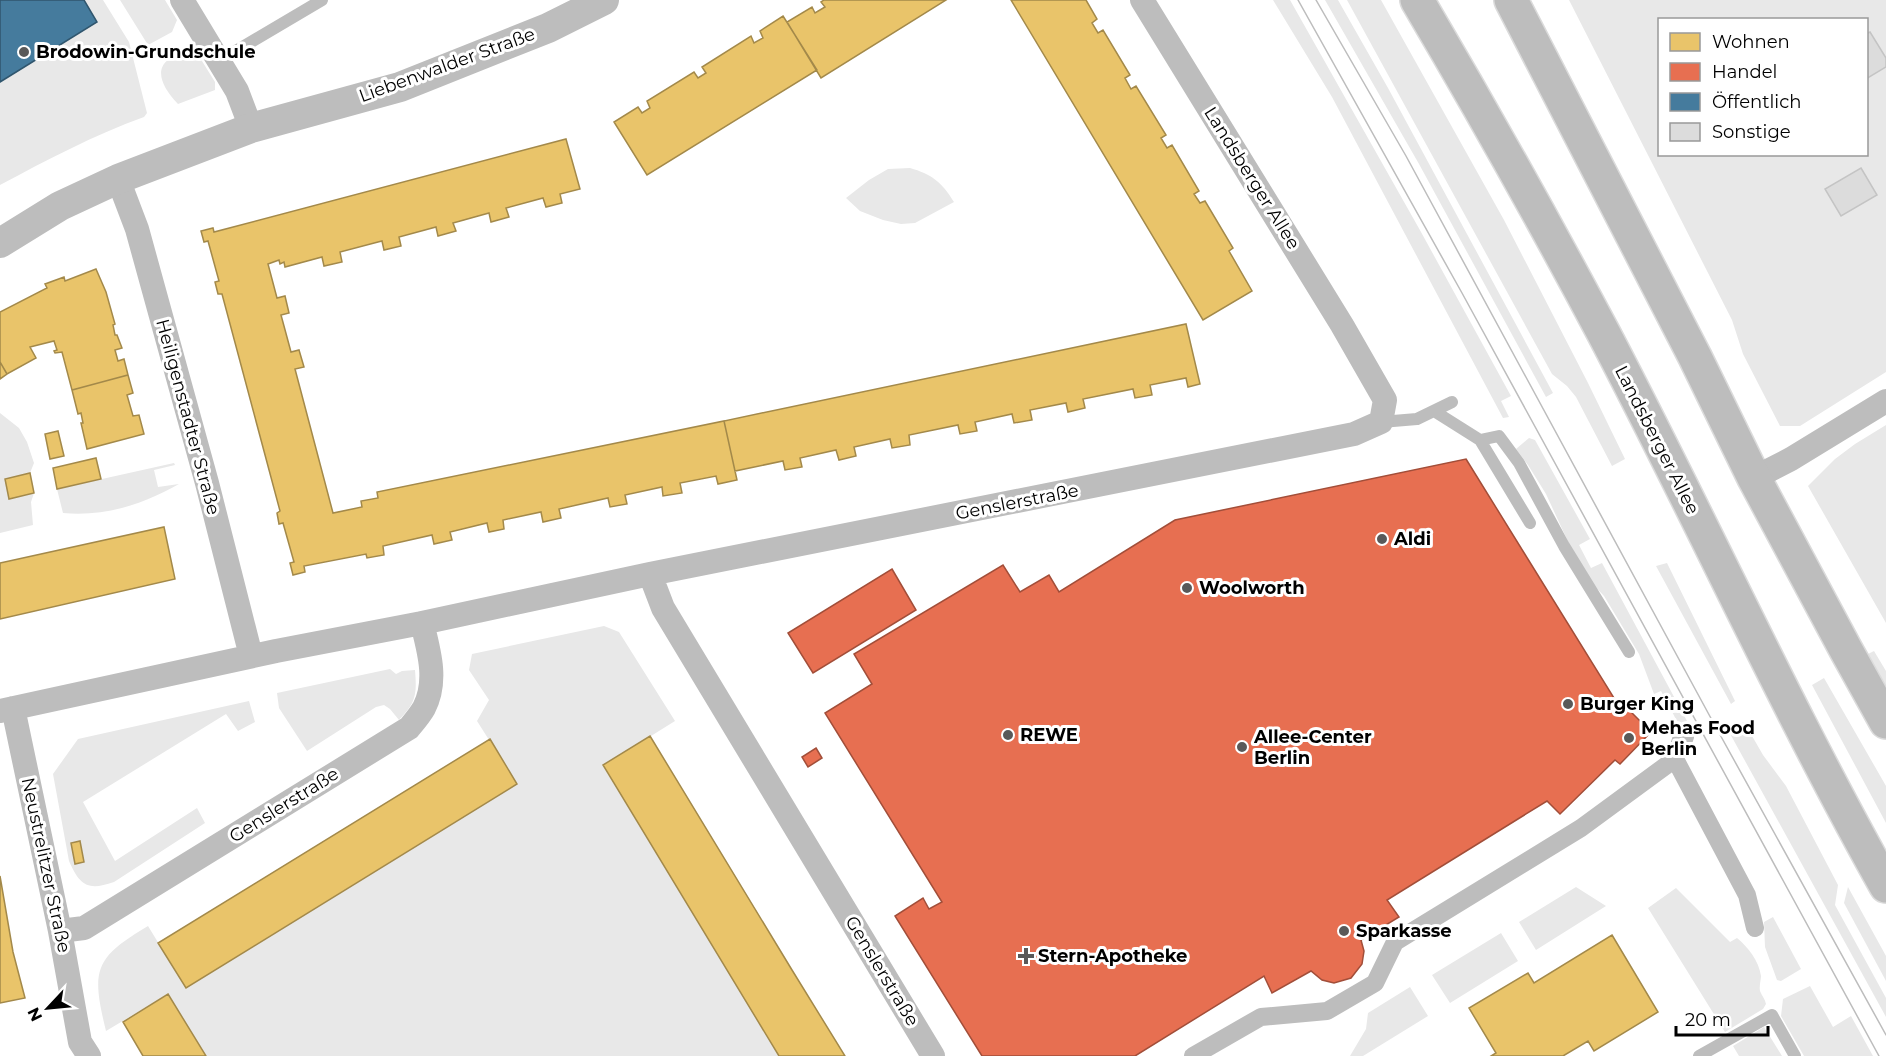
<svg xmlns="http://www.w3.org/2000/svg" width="1886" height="1056" font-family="Montserrat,sans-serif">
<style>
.green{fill:#e8e8e8;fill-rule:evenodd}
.homes{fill:#e9c46a;stroke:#a3894a;stroke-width:1.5}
.shops{fill:#e76f51;stroke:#a24e39;stroke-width:1.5}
.public{fill:#457b9d;stroke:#30566e;stroke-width:1.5}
.building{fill:#dcdcdc;stroke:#c4c4c4;stroke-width:1.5}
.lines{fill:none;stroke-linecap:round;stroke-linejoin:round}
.primary-casing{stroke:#dbdbdb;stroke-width:36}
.service{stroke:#bdbdbd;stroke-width:12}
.pedestrian{stroke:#bdbdbd;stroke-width:18}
.minor{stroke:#bdbdbd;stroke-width:24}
.tertiary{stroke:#bdbdbd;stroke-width:30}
.primary{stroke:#bdbdbd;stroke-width:33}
.tram{stroke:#bdbdbd;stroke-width:1.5}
.poi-dot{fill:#595959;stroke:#fff;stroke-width:2}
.labels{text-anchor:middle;stroke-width:6;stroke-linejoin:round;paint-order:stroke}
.poi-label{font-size:18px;font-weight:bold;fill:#000;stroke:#fff;text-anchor:start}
.street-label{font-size:18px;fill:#000;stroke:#fff}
</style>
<rect width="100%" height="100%" fill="#fff"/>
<path class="green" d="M84,0H103L129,42L147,113L144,117C94,135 47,160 0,185V82L97,22Z
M120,0H165L177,20L172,32L148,45Z
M1273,0H1290L1421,232L1511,396L1501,401L1509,417L1503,418L1332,97Z
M1325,0H1338L1388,88L1553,393L1546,397L1419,164Z
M1347,0H1381L1504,220L1588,383L1625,459L1612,466L1576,397L1567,386L1552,374Z
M1569,0H1886V372L1800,426H1780L1743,354L1732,320ZM1660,20H1866V154H1660Z
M187,52L197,53L215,82V90L178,104C157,82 151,60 187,52Z
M910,168C931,174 942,182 954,202L915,223L901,224L883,220L860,211L846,198L869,180L888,169Z
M0,413L19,428L27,442L34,463L30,473L5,479L9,499L34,493L31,502L33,525L0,533Z
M1886,425V623L1808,486L1835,459L1855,444Z
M1529,438L1535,440L1590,539L1579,545L1591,568L1602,563L1687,721L1690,722L1684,725H1679L1661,691L1654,694L1639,654L1604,596L1588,579L1577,561L1546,494L1528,465L1516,449Z
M174,463L175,465L154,470L158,487L179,484C144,504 105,517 63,513L57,489Z
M1667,563L1735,701L1731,704L1656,566Z
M604,626L619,632L675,721L603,766L779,1056H206L168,994L106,1031C91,970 94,958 148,926L186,988L517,784L477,721L489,700L469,670L472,654Z
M1874,651L1886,671V693L1866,655Z
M390,669L396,674L402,671L415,670C417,695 416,702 399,720L390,709L384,705L376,707L307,751L279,708L277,693Z
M1824,678L1886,786V823L1812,685Z
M249,701L255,722L238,731L226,714L83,802L115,861L197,808L205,823L114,882C88,891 80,886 69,861L53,774L78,739Z
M1744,722L1763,755L1786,786L1838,885L1835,905L1886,998V1017L1728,730Z
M1576,887L1606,906L1536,950L1519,922Z
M1848,887L1886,956V981L1844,903Z
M1676,888L1730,942L1737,938C1748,947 1759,961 1761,976C1761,980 1759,986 1760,991C1762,996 1765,999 1766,1004L1763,1009L1725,1032L1648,908Z
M1773,917L1801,969L1781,981L1777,980L1765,947L1764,922Z
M1501,933L1518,961L1450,1003L1432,975Z
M1810,986L1833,1027L1851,1016L1873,1056H1804L1781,1016L1783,999Z
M1410,987L1428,1016L1363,1056H1350L1366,1029L1368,1013Z
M1764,1027L1782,1056H1739L1733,1046Z"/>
<path class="homes" d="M824,0H946L821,78L787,22L812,7L815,13L825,7L821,2Z
M1011,0H1086L1097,19L1092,23L1098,33L1103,30L1130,75L1125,78L1131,89L1136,86L1166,135L1161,138L1167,148L1172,145L1199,191L1194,194L1200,203L1205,201L1233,248L1229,251L1252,291L1203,320Z
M783,16L817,70L647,175L614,122L638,107L642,113L650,108L647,101L694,72L698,78L706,73L702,67L751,36L754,43L763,38L760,31Z
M566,139L580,189L560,194L562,203L546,207L543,198L506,208L509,217L491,222L489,213L453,223L456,231L438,236L436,227L399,237L401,246L384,250L382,241L378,242L340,252L342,262L324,266L322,257L285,267L284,262L280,264L279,260L268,264L277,298L285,296L289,313L281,315L291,352L299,350L304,367L295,369L333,513L362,507L361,501L378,498L377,492L724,421L737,480L718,484L716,476L680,483L682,493L663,496L662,487L625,495L627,504L610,507L608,498L559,509L561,518L543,522L541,512L503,520L504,529L489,532L487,523L450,532L452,540L434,544L432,535L383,546L384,555L367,558L366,554L304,566L305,572L293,575L290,563L294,562L283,523L279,524L277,513L280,511L222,294H218L215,282L219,281L208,241L204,242L201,231L213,228L214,232Z
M96,269L106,292L115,324L113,325L115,335H117L122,348L115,350L118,361L124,359L128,375L72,390L62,352L55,353L54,351L57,350L54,341L30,347L36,358L7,374L0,362V312L47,288L45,284L64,277L65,281Z
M1186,324L1200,384L1188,387L1186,378L1150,385L1152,395L1135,398L1133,389L1083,399L1085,408L1068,412L1066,403L1030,410L1032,420L1014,423L1012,414L975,422L977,431L960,434L958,425L909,435L910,445L892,448L890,439L854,447L856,456L839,460L836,450L800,458L802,467L785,470L783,461L735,471L724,421Z
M0,362L7,374L0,379Z
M128,375L133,393L127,395L133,416L139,415L144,434L87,449L81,423H83L81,413L78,414L72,390Z
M58,431L64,456L50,459L45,434Z
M96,458L101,479L57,489L53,468Z
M30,473L34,493L9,499L5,479Z
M164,527L175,579L0,619V563Z
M650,736L792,970L845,1056H779L603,765Z
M490,739L517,784L186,988L158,943Z
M80,841L84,862L75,864L71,843Z
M0,876L13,952L25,998L0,1003Z
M1612,935L1658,1012L1594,1051L1588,1041L1563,1056H1491L1496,1053L1469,1008L1528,973L1534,983Z
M168,994L206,1056H143L123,1022Z"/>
<path class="shops" d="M1466,459L1617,703L1620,701L1651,732L1620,764L1615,760L1560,814L1547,801L1387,900L1399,917L1361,940L1364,951L1362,964L1351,978L1334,983L1322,980L1311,971L1272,993L1264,976L1135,1056H982L895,916L923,898L929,909L942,902L825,713L872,684L854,654L1003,565L1020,592L1049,575L1059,592L1175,520Z
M892,569L916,610L813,673L788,633Z
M816,748L822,758L808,767L802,757Z"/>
<path class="public" d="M0,0H84L97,22L0,82Z"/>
<path class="building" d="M1870,32L1886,58V67L1866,79V34Z
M1861,168L1877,195L1841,216L1825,189Z"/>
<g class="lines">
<g class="primary-casing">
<path id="primary" d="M1417,0C1482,110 1544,221 1604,334C1700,517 1785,706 1886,886
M1511,0L1695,357L1754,478L1846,650L1886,722"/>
</g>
<path class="service" d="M219,61L322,0
M1434,411L1480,440L1530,523
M1381,422L1417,419L1452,402
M1480,440L1499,436L1519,463L1564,546L1629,652
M1699,1056L1772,1015L1795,1056"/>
<path class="pedestrian" d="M1675,759L1747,895L1755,928
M1193,1056L1261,1017L1327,1011L1375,983L1395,942L1581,828L1675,759L1681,740L1685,737"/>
<path class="minor" d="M182,0L237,91L251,128
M118,179L137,229L207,483L251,656
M1754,478L1791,459L1886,401
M650,574L663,608L933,1056
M13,708L60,931L80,1042L89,1056
M0,711L276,651L422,623L650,574L1354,434L1381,422L1385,400L1342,325L1142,0
M60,931L84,928L409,728C414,722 420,715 424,708C438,681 429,651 422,623"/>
<path class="tertiary" d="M0,243L60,206L118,179L251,128L400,87L548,28L604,0"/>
<use href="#primary" class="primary"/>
<path class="tram" d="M1298,0L1462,293L1879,1056
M1316,0L1406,156L1713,722L1886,1035"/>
</g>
<g class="poi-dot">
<circle cx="24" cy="52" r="6"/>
<circle cx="1382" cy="539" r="6"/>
<circle cx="1187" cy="588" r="6"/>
<circle cx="1568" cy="704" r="6"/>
<circle cx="1008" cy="735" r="6"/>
<circle cx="1629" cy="738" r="6"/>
<circle cx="1242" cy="747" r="6"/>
<circle cx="1344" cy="931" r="6"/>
<path d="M1023 947h6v6h6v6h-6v6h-6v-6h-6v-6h6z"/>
</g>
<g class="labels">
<g class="poi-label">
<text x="36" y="58">Brodowin-Grundschule</text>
<text x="1394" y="545">Aldi</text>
<text x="1199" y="594">Woolworth</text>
<text x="1580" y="710">Burger King</text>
<text x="1641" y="734">Mehas Food<tspan x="1641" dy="21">Berlin</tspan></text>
<text x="1020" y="741">REWE</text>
<text x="1254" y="743">Allee-Center<tspan x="1254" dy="21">Berlin</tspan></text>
<text x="1356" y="937">Sparkasse</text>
<text x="1038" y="962">Stern-Apotheke</text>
</g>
<g class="street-label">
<text transform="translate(447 65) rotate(-20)" y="6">Liebenwalder Straße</text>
<text transform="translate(1252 178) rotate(58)" y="6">Landsberger Allee</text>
<text transform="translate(188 417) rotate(75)" y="6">Heiligenstadter Straße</text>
<text transform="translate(1657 440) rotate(63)" y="6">Landsberger Allee</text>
<text transform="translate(1017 502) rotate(-11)" y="6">Genslerstraße</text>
<text transform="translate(284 805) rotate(-32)" y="6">Genslerstraße</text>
<text transform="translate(46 865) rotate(78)" y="6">Neustrelitzer Straße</text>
<text transform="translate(882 971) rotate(59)" y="6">Genslerstraße</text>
</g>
</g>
<rect x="1658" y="18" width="210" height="138" fill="#ffffff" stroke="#999999" stroke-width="1.5"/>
<rect x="1670" y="33" width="30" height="18" fill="#e9c46a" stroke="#999999" stroke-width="1.5"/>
<text x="1712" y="48" font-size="18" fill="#000000">Wohnen</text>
<rect x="1670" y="63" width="30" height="18" fill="#e76f51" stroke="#999999" stroke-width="1.5"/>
<text x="1712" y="78" font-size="18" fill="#000000">Handel</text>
<rect x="1670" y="93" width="30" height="18" fill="#457b9d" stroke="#999999" stroke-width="1.5"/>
<text x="1712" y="108" font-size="18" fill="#000000">Öffentlich</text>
<rect x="1670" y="123" width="30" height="18" fill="#dcdcdc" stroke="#999999" stroke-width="1.5"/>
<text x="1712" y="138" font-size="18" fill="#000000">Sonstige</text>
<g transform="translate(48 1008) rotate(244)" stroke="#ffffff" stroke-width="4.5" paint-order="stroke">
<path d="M0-4.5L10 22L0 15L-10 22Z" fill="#000000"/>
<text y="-9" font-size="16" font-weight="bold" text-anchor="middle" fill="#000000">N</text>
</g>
<path d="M1676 1026v9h92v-9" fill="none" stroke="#000000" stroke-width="3"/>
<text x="1685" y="1026" font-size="18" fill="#000000" stroke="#ffffff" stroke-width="4.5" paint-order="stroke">20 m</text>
</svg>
